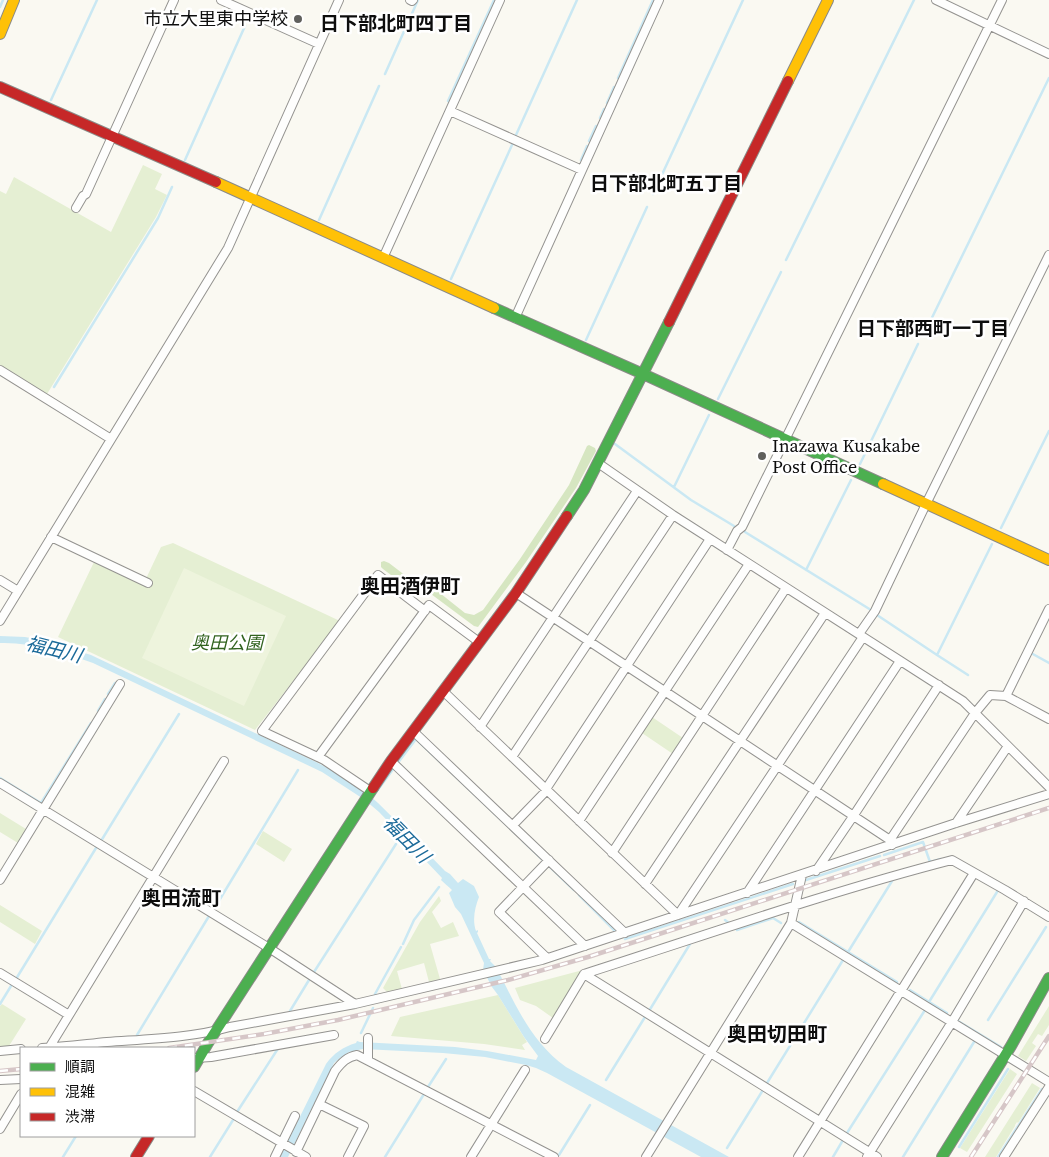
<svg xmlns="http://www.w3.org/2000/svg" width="1049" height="1157" font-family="'Source Serif 4','Noto Sans JP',serif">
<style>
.green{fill:#e5efd3}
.forest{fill:#d6e6c1}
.pitch{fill:#eef4dd}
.water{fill:#cae8f3}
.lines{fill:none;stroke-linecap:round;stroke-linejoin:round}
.stream{stroke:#cae8f3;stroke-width:2.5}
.street-casing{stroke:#949390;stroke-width:10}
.fast-casing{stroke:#8a8a87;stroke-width:12}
.slow-casing{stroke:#8a8a87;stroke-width:12}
.jam-casing{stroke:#8a8a87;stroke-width:12}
.street{stroke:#fefefd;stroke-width:8}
.fast{stroke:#4caf50;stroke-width:10}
.slow{stroke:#ffc107;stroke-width:10}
.jam{stroke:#c62828;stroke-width:10}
.rail-casing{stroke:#d6c6c7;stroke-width:4.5}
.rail{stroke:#fff;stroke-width:2.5;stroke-dasharray:8;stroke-linecap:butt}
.poi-dot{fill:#60605d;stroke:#fff;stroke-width:2}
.labels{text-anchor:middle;stroke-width:5;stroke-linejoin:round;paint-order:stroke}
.poi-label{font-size:18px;fill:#0d0d0d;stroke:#fff;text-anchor:end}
.park-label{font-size:18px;font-style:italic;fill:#326320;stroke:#fff}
.neighbourhood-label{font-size:19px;font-weight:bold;fill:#0d0d0d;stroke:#fff}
.water-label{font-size:19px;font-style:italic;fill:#1c6b9a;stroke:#fff}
.quarter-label{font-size:20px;font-weight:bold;fill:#0d0d0d;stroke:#fff}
</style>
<rect width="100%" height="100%" fill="#faf9f2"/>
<path class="green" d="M143,165L162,174L155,189L167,195L156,217L47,394L0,365V191L6,194L14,177L111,232Z
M173,543L340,621L255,730L58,637L94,562L143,585L161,547Z
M652,717L683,738L673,754L642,733Z
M0,813L26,829L18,843L0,832Z
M263,831L292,849L284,862L256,844Z
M439,896L441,901L432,912L441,928L453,922L459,936L430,944L440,979L429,982L424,963L397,971L402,989L387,992L383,988L420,922Z
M0,905L42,931L35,944L0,922Z
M583,970L553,1018L536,1006L520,1000L515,988Z
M498,995L527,1042L522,1045L525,1050L484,1044L391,1036L400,1017Z
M2,1004L26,1019L9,1046L0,1047V1006Z
M1049,1006V1025L1042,1036L1038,1034L1032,1043L1036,1046L1026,1061L1018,1056Z
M1010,1069L1017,1074L967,1152L960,1148Z
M1032,1083L1040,1088L1018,1123L1017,1122L1015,1125V1126L996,1157H985Z"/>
<path class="forest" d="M589,445L595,448L596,451L576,488L526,562L478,627L474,626L431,594L419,596L383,569L381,567V562L384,561L389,563L419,586H431L465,613L474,615L483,610L520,559L569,485L587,446Z"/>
<path class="pitch" d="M184,568L286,616L244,706L142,658Z"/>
<path class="water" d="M0,636L25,637L46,641L91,655L316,762C334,771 353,782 369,795C382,806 394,819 406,831L407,830L408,831L407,832L445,871L450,874L458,883L463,879L474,886L479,897C475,907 472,920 476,931L478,930V932L477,933L489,959H491L490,961L496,967C516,1005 530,1041 566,1067L729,1157H701L547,1073L536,1068L526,1065L485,1057L443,1053L363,1049L349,1052L340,1058L334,1063L288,1157H280L326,1064C334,1053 343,1047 356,1043L357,1041L360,1042L455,1047L487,1051L536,1060L538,1056L524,1037L498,995L492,987L483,970L484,963L461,914L455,907L449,893L452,890C448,886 444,883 441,880L442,878L404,838L402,839L401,838L402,836L379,812L365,800L322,772L93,663C63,652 32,642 0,643Z"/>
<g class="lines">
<path class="stream" d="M0,7L3,0
M385,74L418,0
M618,78L653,0
M51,100L97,0
M448,101L494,0
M607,103L614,87
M600,118L604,109
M516,135L577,0
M589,141L596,126
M185,160L245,26
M581,160L587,146
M653,194L743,0
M319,220L379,86
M786,260L914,0
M451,279L512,145
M924,334L1049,78
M586,340L647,207
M54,387L158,218L172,187
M718,399L781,272
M615,444L691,500L734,526
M860,464L918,344
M674,487L709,415
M1001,528L1049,431
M745,532L871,610
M806,570L851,480
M877,615L937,655
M1031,653L1049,663
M968,675L937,655L992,544
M108,694L115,683
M98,711L105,699
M397,764L416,739L516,834
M0,778L41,803L91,723
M377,791L394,768
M101,841L179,714
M523,841L544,861
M884,855L923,842L930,862L941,859
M548,865L574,890
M806,880L880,856
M579,895L615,931
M214,909L298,770
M725,920L729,923
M799,922L897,982
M737,930L773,918L781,923
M625,939L793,884
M403,944L414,920L439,887
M848,952L892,881
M314,972L396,844
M16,979L96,848
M910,990L947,1013
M375,994L401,947
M929,1002L997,892
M0,1004L11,986
M290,1011L309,980
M649,1011L690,944
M988,1020L1046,927
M958,1021L1001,1047
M361,1033L373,1008
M137,1035L209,916
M606,1080L645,1017
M767,1083L843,960
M428,1087L446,1059
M237,1112L279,1047
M847,1133L925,1010
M959,1147L1008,1069
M727,1148L763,1090
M559,1155L590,1105
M63,1157L76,1136
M210,1157L233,1120
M385,1157L424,1094
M833,1157L843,1140
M903,1157L974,1042
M998,1157L1042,1089"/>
<g class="street-casing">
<path id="street" d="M221,0L319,44
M410,0L412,1L413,0
M936,0L1049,54
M450,111L582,170
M76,208L83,196L86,194L174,0
M383,258L500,0
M515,318L659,0
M0,370L111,439
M598,463L673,515L963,701L1049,787
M51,537L148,583
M727,550L737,531L742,527L1002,0
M0,580L18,591
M516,593L890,840L892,845
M0,621L228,248L339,0
M859,634L875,611L926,504L1049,255
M443,691L678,915L863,637
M1006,696L1049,719
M480,727L637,491
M413,731L625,933
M318,757L429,605L479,642
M512,757L673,515
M391,761L585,946
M0,783L269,948L355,1004
M546,789L710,539
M370,791L324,760L262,731L378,575L425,611
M579,821L749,564
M956,823L1008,746
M513,825L547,790
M890,840L975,713L990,695L1006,696L1049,609
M612,853L786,588
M816,871L854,815L939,685
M0,880L120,684
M645,884L825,613
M747,893L900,661
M791,923L1049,1082
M547,958L499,912L549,860
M0,973L69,1015
M584,974C706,935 828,892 952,860L1005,890L1049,917
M545,1039L584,974L877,1157
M42,1048C64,1047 86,1044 107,1042C148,1039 191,1038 230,1027L355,1004L542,960L956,823L1049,794
M49,1048L224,761
M0,1051L21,1049
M196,1058L211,1057L334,1035
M368,1060V1038
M0,1080L21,1079
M194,1091L306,1157
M319,1104L364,1126L348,1157
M0,1129L21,1094
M296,1152L335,1071C342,1062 347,1057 357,1055L554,1157
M275,1157L295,1116
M471,1157L525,1070
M646,1157L791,923L802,875
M798,1157L974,873
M867,1157L952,1022L1024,901
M1004,1157L1049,1087"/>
</g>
<g class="fast-casing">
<path id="fast" d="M494,308L643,374L883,484
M567,516L584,490L669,322
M194,1067L208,1043L373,788
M942,1157L1011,1046L1049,978"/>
</g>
<g class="slow-casing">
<path id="slow" d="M0,34L14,0
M788,81L828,0
M216,182L494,308
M883,484L1049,560"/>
</g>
<g class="jam-casing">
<path id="jam" d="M0,87L216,182
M669,322L788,81
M373,788L391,761L516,593L567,516
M136,1157L149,1136"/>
</g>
<use href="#street" class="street"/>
<use href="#fast" class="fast"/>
<use href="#slow" class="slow"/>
<use href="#jam" class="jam"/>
<g class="rail-casing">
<path id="rail" d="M169,1048L264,1034L338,1020L508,980L588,957L1049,808
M0,1071L21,1069
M971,1157L1049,1036"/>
</g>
<use href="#rail" class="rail"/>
</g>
<g class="poi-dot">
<circle cx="298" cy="19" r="5"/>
<circle cx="762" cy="456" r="5"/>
</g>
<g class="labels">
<g class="poi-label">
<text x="288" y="25">市立大里東中学校</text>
<text x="772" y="452" text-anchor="start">Inazawa Kusakabe<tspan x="772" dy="21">Post Office</tspan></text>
</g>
<g class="park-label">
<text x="227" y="649">奥田公園</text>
</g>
<g class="neighbourhood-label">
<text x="396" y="30">日下部北町四丁目</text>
<text x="666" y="190">日下部北町五丁目</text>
<text x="933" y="335">日下部西町一丁目</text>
</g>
<g class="water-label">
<text transform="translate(54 649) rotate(14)" y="7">福田川</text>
<text transform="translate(407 839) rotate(45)" y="7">福田川</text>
</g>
<g class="quarter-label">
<text x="410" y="593">奥田酒伊町</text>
<text x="181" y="905">奥田流町</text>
<text x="777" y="1041">奥田切田町</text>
</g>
</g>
<rect x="20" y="1047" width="175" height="90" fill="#ffffff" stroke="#9e9e9e"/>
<rect x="30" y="1063" width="25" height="8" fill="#4caf50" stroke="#9e9e9e"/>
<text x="65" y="1072" font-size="15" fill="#0d0d0d">順調</text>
<rect x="30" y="1088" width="25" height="8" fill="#ffc107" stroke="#9e9e9e"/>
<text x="65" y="1097" font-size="15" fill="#0d0d0d">混雑</text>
<rect x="30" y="1113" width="25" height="8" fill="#c62828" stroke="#9e9e9e"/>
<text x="65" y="1122" font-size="15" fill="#0d0d0d">渋滞</text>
</svg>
